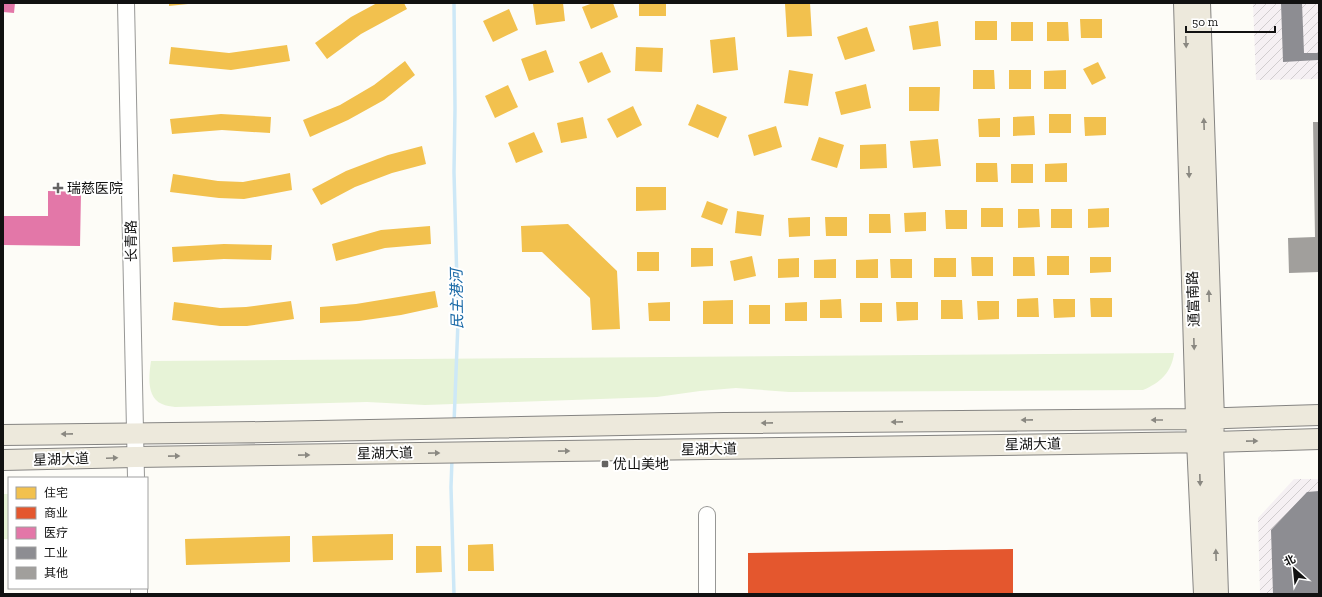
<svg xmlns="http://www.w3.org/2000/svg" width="1322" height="597" font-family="'Zilla Slab','Noto Sans SC',serif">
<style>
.industrial{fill:url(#industrial-furrows)}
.grass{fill:#e7f3d7}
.homes{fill:#f2c14e}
.shops{fill:#e4572e}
.health{fill:#e377a8}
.industry{fill:#8d8d92}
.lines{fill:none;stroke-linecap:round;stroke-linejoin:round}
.stream{stroke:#cde8f7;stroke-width:3.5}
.building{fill:#a19f9c}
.minor-casing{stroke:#979795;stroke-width:18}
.major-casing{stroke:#858482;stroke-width:22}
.minor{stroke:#fffffe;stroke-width:16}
.major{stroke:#ede9dc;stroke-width:20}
.oneway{fill:#8a8881}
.poi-dot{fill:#646362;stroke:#fff;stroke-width:1.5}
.labels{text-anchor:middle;stroke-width:4;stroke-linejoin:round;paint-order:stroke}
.poi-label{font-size:14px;fill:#111;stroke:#fff;text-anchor:start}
.street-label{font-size:14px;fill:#111;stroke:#fff}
.water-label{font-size:15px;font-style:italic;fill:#1768a6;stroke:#fff}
</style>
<defs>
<pattern id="industrial-furrows" width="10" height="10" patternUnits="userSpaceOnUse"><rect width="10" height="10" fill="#f5f0f3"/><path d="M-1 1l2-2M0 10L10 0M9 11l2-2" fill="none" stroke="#d1cdcf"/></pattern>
</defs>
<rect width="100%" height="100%" fill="#fdfcf7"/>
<path class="industrial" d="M1253,3H1319V79L1256,80Z
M1294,479H1319V594H1260L1258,518Z"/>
<path class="grass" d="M1174,353C1172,372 1160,383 1143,390L789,392L736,388L700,391L657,397L425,405L367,402L175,407C171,406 166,406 162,404C146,397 149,375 151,361Z
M3,494H9V539H3Z"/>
<path class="homes" d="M169,3H188V4L169,6Z
M377,3H404L407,9L361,34L327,59L315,43L351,17Z
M563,3L565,21L536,25L533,4Z
M593,3H613L618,17L591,29L582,7Z
M639,3H666V16H639Z
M810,3L812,36L787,37L785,4Z
M509,9L518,30L493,42L483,21Z
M1080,19H1102V38H1081Z
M938,21L941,46L913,50L909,26Z
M975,21H997V40H975Z
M1011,22H1033V41H1011Z
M1047,22H1068L1069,41H1047Z
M867,27L875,51L845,60L837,37Z
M735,37L738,70L713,73L710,40Z
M287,45L290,61L231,70L169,64L171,47L229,53Z
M636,47L663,48L662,72L635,71Z
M546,50L554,72L529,81L521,59Z
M602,52L611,72L588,83L579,62Z
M405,61L415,75L384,100L348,120L310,137L303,120L340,105L374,85Z
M1098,62L1106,78L1092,85L1083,69Z
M789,70L813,74L808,106L784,103Z
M973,70H994L995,89H973Z
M1009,70H1031V89H1009Z
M1066,70V89H1044V71Z
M866,84L871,108L841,115L835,92Z
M508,85L518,107L495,118L485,96Z
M909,87H940L939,111H909Z
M697,104L727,117L718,138L688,125Z
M633,106L642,125L617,138L607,119Z
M221,114L271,117L270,133L222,130L172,134L170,119Z
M1049,114H1071V133H1049Z
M1034,116L1035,135L1013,136V117Z
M583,117L587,138L561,143L557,123Z
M1084,117H1106V135L1085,136Z
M1000,118V137H979L978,119Z
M776,126L782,147L754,156L748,135Z
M534,132L543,152L516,163L508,143Z
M819,137L844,145L837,168L811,160Z
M938,139L941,166L913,168L910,141Z
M886,144L887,168L860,169V145Z
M422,146L426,164L392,173L355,187L321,205L312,189L346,171L388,155Z
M976,163H997L998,182H976Z
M1067,163V182H1045V164Z
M1011,164H1033V183H1011Z
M290,173L292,190L244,199L219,198L170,192L173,174L218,181L243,182Z
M636,187H666V210L636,211Z
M707,201L728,209L722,225L701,217Z
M981,208H1003V227H981Z
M1109,208V227L1088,228V209Z
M1018,209H1039L1040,227L1018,228Z
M1051,209H1072V228H1051Z
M945,210H967V229H946Z
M737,211L764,215L761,236L735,233Z
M926,212V231L905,232L904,213Z
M869,214H890L891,233H869Z
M810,217V236L789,237L788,218Z
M825,217H847V236H826Z
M568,224L617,271L620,329L592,330L590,298L542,252H522L521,226Z
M430,226L431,244L385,248L336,261L332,244L381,230Z
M224,244L272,245L271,260L224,259L173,262L172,247Z
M691,248H713V266L691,267Z
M637,252H659V271H637Z
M752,256L756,276L734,281L730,261Z
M1047,256H1069V275H1047Z
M971,257H993V276H972Z
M1013,257H1034L1035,276H1013Z
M1090,257H1111V272L1090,273Z
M799,258V277L778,278V259Z
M934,258H956V277H934Z
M836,259V278H814V260Z
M878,259V278H856V260Z
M890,259H912V278H891Z
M435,291L438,307L401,315L359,321L320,323V307L356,304Z
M1038,298L1039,317H1017V299Z
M1090,298H1112V317H1091Z
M841,299L842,318H820V300Z
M1053,299H1075V317L1054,318Z
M733,300V324H703V301Z
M941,300H962L963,319H941Z
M291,301L294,319L247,326H220L172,320L174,302L220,308L246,307Z
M977,301H999V319L978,320Z
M670,302V321H649L648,303Z
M807,302V321H785V303Z
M896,302H918V320L897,321Z
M860,303H882V322H860Z
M749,305H770V324H749Z
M393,534V560L313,562L312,536Z
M290,536V562L186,565L185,539Z
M493,544L494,571H468V545Z
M416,546H441L442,572L416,573Z"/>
<path class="shops" d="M1013,549V594H748V553Z"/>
<path class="health" d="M3,3H15L14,13L3,12Z
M48,191L81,192L80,246L3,245V216H48Z"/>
<path class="industry" d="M1281,3H1302L1304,53H1318V60L1283,62Z
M1319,491V594H1273L1271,530L1307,492Z"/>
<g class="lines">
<path class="stream" d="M454,423L458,322L454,172L455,109L454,3
M452,459L451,487L454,594"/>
</g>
<path class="building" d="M1313,122H1319V272L1289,273L1288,238L1315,237Z"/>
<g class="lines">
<g class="minor-casing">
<path id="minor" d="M126,3L136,478
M707,515V594
M139,588V594"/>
</g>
<g class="major-casing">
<path id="major" d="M1184,3L1196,419L1204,594
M1200,3L1214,419L1213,442L1218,594
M3,435L267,432L724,423L1196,419L1319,415
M3,460L135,457L1213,442L1319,439"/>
</g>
<use href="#minor" class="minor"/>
<use href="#major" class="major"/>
</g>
<defs><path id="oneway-solid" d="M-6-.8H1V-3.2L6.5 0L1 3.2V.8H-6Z"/></defs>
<g class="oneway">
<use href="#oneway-solid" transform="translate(1186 42) rotate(88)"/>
<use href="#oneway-solid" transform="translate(1204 124) rotate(-92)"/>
<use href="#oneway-solid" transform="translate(1189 172) rotate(88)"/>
<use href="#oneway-solid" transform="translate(1209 296) rotate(-92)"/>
<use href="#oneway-solid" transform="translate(1194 344) rotate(88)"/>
<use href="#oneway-solid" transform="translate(1027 420) rotate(179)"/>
<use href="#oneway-solid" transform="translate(1157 420) rotate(180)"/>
<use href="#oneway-solid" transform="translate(897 422) rotate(179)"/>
<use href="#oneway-solid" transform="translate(767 423) rotate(179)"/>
<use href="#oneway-solid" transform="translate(67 434) rotate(179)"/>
<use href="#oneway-solid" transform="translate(1252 441) rotate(-1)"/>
<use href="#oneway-solid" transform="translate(564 451) rotate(-1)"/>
<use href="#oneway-solid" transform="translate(434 453) rotate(-1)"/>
<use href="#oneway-solid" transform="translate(304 455) rotate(-1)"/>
<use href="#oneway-solid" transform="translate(174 456) rotate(-1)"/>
<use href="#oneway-solid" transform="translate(112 458) rotate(-2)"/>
<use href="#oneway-solid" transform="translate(1200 480) rotate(88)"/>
<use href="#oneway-solid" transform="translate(1216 555) rotate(-92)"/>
</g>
<g class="poi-dot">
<path d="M56 182h4v4h4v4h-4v4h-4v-4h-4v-4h4z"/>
<rect x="601" y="460" width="8" height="8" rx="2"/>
</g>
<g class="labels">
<g class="poi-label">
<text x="67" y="193">瑞慈医院</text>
<text x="613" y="469">优山美地</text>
</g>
<g class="street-label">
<text transform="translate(131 241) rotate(-91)" y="5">长青路</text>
<text transform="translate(1193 299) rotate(-92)" y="5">通富南路</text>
<text transform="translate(1033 444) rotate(-1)" y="5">星湖大道</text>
<text transform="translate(709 449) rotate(-1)" y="5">星湖大道</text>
<text transform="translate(385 453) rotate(-1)" y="5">星湖大道</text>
<text transform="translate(61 459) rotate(-2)" y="5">星湖大道</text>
</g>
<g class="water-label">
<text transform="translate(457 299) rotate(-91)" y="5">民主港河</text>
</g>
</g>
<rect width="1322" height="597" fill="none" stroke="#111111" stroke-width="8"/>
<rect x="8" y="477" width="140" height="112" fill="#ffffff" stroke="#a0a0a0"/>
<rect x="16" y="487" width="20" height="12" fill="#f2c14e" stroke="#a0a0a0"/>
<text x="44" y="497" font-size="12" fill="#111111">住宅</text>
<rect x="16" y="507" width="20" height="12" fill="#e4572e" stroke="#a0a0a0"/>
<text x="44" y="517" font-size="12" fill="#111111">商业</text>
<rect x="16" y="527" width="20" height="12" fill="#e377a8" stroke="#a0a0a0"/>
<text x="44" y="537" font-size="12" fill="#111111">医疗</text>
<rect x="16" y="547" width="20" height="12" fill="#8d8d92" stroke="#a0a0a0"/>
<text x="44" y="557" font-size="12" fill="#111111">工业</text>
<rect x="16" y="567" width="20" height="12" fill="#a19f9c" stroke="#a0a0a0"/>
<text x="44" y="577" font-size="12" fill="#111111">其他</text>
<g transform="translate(1294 569) rotate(333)" stroke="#ffffff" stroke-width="3" paint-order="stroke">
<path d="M0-3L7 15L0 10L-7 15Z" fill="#111111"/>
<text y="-6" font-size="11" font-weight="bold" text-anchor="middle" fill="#111111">北</text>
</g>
<path d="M1186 26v6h89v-6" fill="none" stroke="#111111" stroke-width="2"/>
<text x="1192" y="26" font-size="12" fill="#111111" stroke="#ffffff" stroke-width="3" paint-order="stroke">50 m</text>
</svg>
